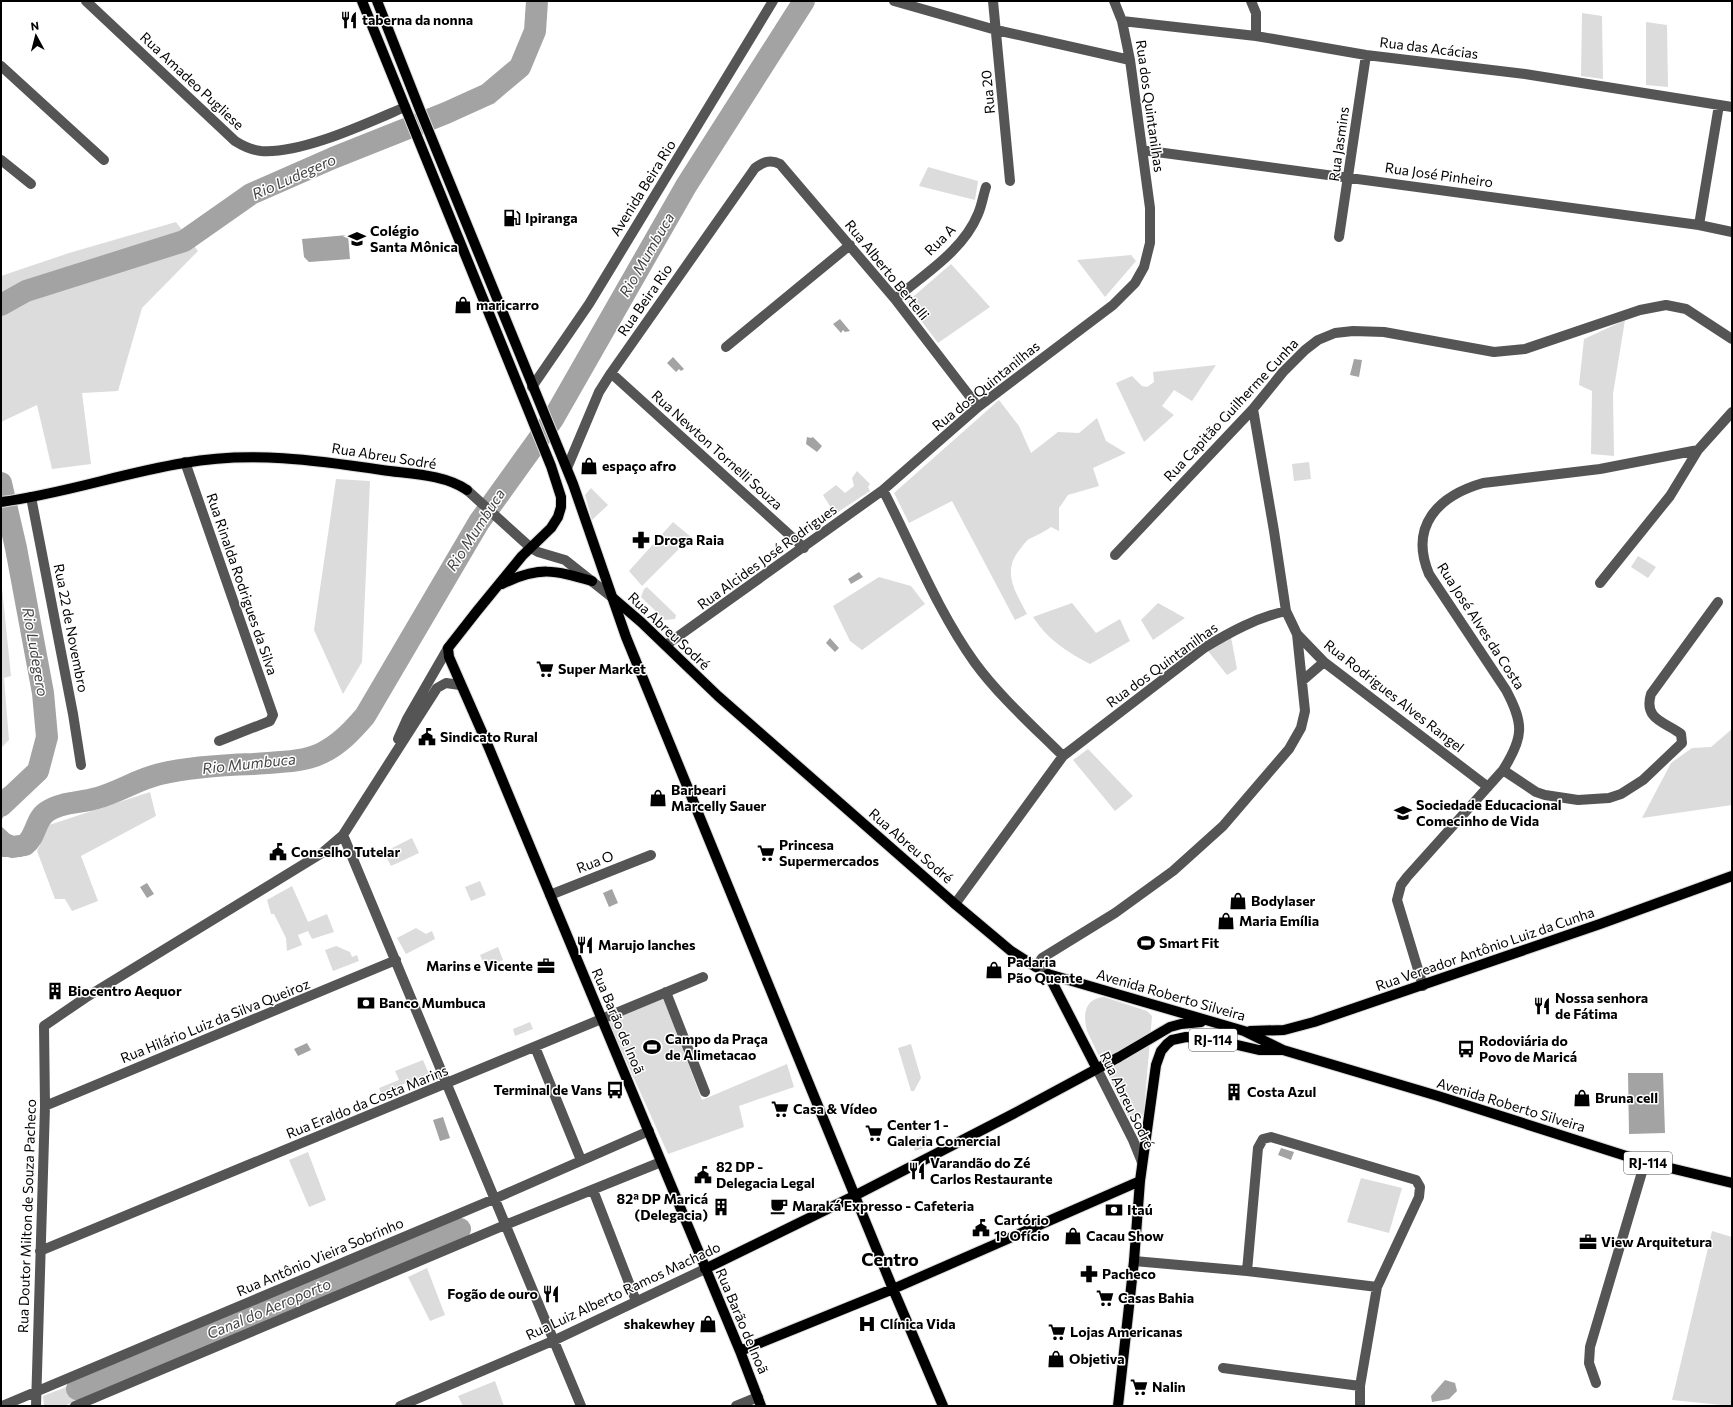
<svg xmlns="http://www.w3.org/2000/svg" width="1733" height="1407" font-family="Commissioner,sans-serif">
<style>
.green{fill:#dcdcdc}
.water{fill:#a3a3a3}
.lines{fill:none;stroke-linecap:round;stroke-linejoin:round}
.river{stroke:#a3a3a3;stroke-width:22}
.major-casing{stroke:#dbdbdb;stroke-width:12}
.minor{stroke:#555;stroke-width:10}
.major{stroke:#000;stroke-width:10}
.labels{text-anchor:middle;stroke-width:3;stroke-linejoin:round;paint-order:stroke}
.shield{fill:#fff;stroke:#4c4c4c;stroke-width:1}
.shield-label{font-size:13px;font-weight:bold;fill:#000}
.poi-label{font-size:14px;font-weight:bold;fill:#000;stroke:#fff;text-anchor:start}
.street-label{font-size:14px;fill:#000;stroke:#fff}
.water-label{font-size:15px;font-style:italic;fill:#444;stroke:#fff}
.district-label{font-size:18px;font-weight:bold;fill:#000;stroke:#fff}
</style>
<rect width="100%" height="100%" fill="#fff"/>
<path class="green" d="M1582,13L1602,16L1603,79L1581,76Z
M1646,22L1667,25L1668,87L1646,85Z
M1731,36L1732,37V100H1730Z
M928,167L978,181L975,200L919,186Z
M176,222L198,251L142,308L118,391L82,393L91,464L52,469L37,405L1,422V276L69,253Z
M1131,255L1136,261L1105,297L1077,260Z
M951,264L990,307L938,343L907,302Z
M1625,320L1613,394L1614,456L1591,454L1592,391L1579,385L1584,339Z
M1216,365L1192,401L1174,390L1162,406L1174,415L1144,442L1116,383L1132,376L1142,386L1147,387L1154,382L1153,372Z
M999,400L1019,426L1031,453L1058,432L1079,433L1097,418L1106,441L1126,453L1093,468L1099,486L1068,495L1059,508V531L1051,527C1044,532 1037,535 1029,539C1026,541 1023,545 1021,548C1001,571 1015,591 1027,614L1015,620L952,501L909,523L894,493Z
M1309,462L1311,479L1294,481L1292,464Z
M857,471L870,484L868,487L870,491L835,514L823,495L836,485L845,493L854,486L852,478Z
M336,479L370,481L362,662L343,694L314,630Z
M591,488L608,505L592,520L585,495Z
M673,522L691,537L642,586L629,571Z
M1638,556L1656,567L1648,578L1631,567Z
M879,577L911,586L925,604L862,650L850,641L833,606Z
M1,578L11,676L4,678L9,740L1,748Z
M647,587L676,615L675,619L665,620L641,597L644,589Z
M1072,603L1096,633L1120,619L1130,641L1090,664C1067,652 1047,639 1033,617Z
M1158,603L1185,618L1153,640L1141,620Z
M1231,637L1237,669L1227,675L1208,651Z
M1732,729V805L1642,818L1671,763L1692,748L1711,747Z
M1088,749L1133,796L1115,811L1073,760Z
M150,792L156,816L81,856L98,901L72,911L65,899H55L37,851L49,825Z
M412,838L419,853L391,866L384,852Z
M480,881L486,895L471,901L465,887Z
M292,886L308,922L327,914L334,932L312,939L308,931L298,935L302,945L287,951L286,938L274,914H271L267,900Z
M416,928L426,934L432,931L435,939L406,954L397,938Z
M336,946L350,952L352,957L357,955L359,961L333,971L325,950Z
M498,947L503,960L485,967L480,955Z
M662,995L702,1100L787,1064L794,1087L739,1106L744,1127L668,1154L607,1018Z
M1104,997L1147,1011L1152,1016L1144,1111C1142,1118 1140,1121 1132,1119L1127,1115L1087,1031C1083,1015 1084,999 1104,997Z
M530,1022L533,1029L515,1036L513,1029Z
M911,1044L921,1078L914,1091H911L898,1048Z
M423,1060L429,1074L381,1093L379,1088L399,1080L395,1071Z
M926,1134L930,1146L915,1151L911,1140Z
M308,1152L326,1200L309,1207L289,1160Z
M1361,1178L1402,1188L1389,1233L1347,1222Z
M1712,1231L1732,1237V1406L1672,1400Z
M427,1268L445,1315L430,1321L408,1277Z
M495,1381L504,1406H463L458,1396Z
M74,1384L80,1400L63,1406H44L43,1396Z"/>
<path class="water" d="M348,235L350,259L309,262L304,257L302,239Z
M840,319L850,331L845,332L843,330L841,333L833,324Z
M673,357L684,369L681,371L679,369L676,372L667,363Z
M1354,359L1362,360L1359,377L1350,375Z
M807,437L811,438L813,437L822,446L817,452L806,444Z
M859,572L863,577L851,584L848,579Z
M830,638L839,648L835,652L826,643Z
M5,787L10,804L1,821V790Z
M1,826L15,839L22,857H1Z
M147,883L154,894L147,898L140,887Z
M612,889L618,903L609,907L603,893Z
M307,1043L311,1050L298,1056L294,1049Z
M1628,1073H1663L1665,1133L1629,1134Z
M443,1117L450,1138L440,1141L433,1120Z
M1281,1148L1294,1152L1291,1160L1278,1155Z
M1445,1380L1455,1383L1457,1391L1449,1399L1432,1402L1431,1396Z"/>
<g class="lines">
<path class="river" d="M1,305L26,291L184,241L251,194L333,158L446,113L488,94L520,67L535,31L537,1
M1,483L16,548L43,693L47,737L38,771L1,806
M1,843L13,847L25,845C37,836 35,818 48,811C61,802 82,803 97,798C119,792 138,779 160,774C189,767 223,765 253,764C275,762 302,763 322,753C340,744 352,731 365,716L479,522L553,419L686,186L804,1
M77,1389L460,1229"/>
<g class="major-casing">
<path id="major" d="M362,1L551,466L561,497V507L558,517L551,528L522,556L477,611L448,648L449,657L489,748L740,1351L761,1406
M377,1L420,110L573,484L626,637L893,1289L943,1406
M1,502C63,494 122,473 184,463C250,451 316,460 382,470C409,474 444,474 467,490
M502,584C539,566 554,570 592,581
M613,598L641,622L718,696L955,904L1011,951L1036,967
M1048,974L1244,1031L1283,1050L1438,1096L1645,1162L1732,1183
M1048,974L1097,1069
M1250,1031L1284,1030L1314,1022L1600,924L1732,876
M705,1269L856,1195L1013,1114L1119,1057L1170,1027L1181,1024L1201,1022
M740,1351L893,1289L1140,1181
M1118,1406L1134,1261L1140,1181L1156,1065L1161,1051L1167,1044L1172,1040L1186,1037L1207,1038L1259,1050H1281"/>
</g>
<path class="minor" d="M86,1L235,141C243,146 251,150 261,151C302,154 367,123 405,107
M894,1L996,30L1130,60
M993,1L1010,181
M1251,1L1256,13V36
M1122,21L1256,36L1366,55L1525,74L1732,107
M1,66L104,160
M1142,150L1699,225L1732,232
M1,160L31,184
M1699,225L1719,105
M1339,237L1366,55
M895,299C924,274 963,251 978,214C982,205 983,196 986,187
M726,347L850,245
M611,373L804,548
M532,387L589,304L773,1
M1253,409L1274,531L1286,611L1297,634L1324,662L1488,787
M185,462L273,715L270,721L219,741
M567,468L599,392L611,373L755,168C763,162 770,159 780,164L895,299L978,407
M467,490L531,548L538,552L565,560L613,598
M31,497L73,714L81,765
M1115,555L1253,409L1283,372L1305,350L1318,340L1335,333L1353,331L1384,332L1494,352L1525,349L1640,310L1666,305L1686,309L1732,339
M1600,583L1670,496L1698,450L1732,412
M666,645L883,490
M1302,681L1324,662
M398,739L407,719L448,648
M1063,756C1033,726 1000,697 975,663C937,610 913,548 883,490L978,407L1113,305L1135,283L1144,267L1150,243V208L1130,60L1122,21L1114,1
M1503,770L1536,792L1545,795L1578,800L1609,798L1621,794L1643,780L1682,743L1681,734C1666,722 1643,720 1651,694L1718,602
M343,835L581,1406
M550,895L651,855
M955,904L1063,756L1204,648C1230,632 1256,618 1286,611
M1048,974L1036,967L1042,958L1115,913L1173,871L1223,826L1289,749L1301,728L1305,711L1297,634
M1423,986L1397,900L1401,885L1407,877L1503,770C1524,737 1524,724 1506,690L1429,574C1409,526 1438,496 1483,483L1600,469L1698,450
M666,992L705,1092
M535,1047L581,1160
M1097,1069L1133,1140L1142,1162
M45,1106L396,960
M593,1190L636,1301
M40,1251L703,977
M1134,1261L1247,1271L1377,1287
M1247,1271L1258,1148L1263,1139L1271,1137L1416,1180L1420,1187L1419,1197L1377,1287L1360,1386V1406
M1223,1368L1360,1386
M1596,1383L1589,1363L1590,1347L1645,1162
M2,1406L494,1199L649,1131
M36,1406L45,1106L44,1026L85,998L322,853L343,835L437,688L446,683L460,685
M75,1406L505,1225L661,1162
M400,1406L555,1340L705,1269
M736,1406L758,1397"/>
<use href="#major" class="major"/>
</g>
<defs>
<g id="restaurant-bare" transform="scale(1.38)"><path d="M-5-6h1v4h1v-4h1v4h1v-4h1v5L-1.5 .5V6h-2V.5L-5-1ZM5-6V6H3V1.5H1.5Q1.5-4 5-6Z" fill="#000" stroke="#fff" stroke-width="2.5" paint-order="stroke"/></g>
<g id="fuel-bare" transform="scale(1.38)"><path d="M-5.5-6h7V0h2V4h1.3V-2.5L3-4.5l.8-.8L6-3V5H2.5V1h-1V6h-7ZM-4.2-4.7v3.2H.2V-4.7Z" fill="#000" stroke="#fff" stroke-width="2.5" paint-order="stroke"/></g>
<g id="university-bare" transform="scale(1.38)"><path d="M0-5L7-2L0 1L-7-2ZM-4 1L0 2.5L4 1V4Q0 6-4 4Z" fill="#000" stroke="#fff" stroke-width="2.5" paint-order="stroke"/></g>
<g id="shop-bare" transform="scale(1.38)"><path d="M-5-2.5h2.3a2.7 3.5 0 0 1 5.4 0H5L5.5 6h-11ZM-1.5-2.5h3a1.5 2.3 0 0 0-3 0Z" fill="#000" stroke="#fff" stroke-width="2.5" paint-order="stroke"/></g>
<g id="pharmacy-bare" transform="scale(1.38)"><path d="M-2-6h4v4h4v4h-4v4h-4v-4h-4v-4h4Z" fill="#000" stroke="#fff" stroke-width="2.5" paint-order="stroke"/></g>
<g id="supermarket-bare" transform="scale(1.38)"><path d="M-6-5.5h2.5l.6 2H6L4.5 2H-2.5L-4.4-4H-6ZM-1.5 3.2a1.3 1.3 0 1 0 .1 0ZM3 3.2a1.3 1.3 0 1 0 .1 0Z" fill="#000" stroke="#fff" stroke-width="2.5" paint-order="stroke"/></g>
<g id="civic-bare" transform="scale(1.38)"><path d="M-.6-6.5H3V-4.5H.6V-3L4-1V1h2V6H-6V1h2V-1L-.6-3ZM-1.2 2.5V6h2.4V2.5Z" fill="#000" stroke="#fff" stroke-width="2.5" paint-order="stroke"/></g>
<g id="school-bare" transform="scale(1.38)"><path d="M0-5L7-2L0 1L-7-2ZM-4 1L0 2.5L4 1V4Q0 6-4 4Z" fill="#000" stroke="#fff" stroke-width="2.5" paint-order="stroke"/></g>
<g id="stadium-bare" transform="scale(1.38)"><path d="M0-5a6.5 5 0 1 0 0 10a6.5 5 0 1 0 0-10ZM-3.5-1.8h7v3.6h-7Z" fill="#000" stroke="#fff" stroke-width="2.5" paint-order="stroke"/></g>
<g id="office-bare" transform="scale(1.38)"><path d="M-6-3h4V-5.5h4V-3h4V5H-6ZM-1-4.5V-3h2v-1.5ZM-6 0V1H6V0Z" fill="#000" stroke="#fff" stroke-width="2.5" paint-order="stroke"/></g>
<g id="building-bare" transform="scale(1.38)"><path d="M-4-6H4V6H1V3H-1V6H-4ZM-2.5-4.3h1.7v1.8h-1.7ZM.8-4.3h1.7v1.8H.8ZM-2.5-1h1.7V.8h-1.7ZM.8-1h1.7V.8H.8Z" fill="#000" stroke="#fff" stroke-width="2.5" paint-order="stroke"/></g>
<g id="bank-bare" transform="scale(1.38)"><path d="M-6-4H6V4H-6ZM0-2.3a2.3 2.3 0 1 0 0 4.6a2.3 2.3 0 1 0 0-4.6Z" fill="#000" stroke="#fff" stroke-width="2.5" paint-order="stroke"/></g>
<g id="bus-bare" transform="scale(1.38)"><path d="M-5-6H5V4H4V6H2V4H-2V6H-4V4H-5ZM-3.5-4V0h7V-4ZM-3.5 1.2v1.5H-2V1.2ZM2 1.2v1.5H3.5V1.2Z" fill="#000" stroke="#fff" stroke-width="2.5" paint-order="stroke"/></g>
<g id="cafe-bare" transform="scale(1.38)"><path d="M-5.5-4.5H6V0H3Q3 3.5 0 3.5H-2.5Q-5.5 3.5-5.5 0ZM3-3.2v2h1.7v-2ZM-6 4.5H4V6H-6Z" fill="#000" stroke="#fff" stroke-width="2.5" paint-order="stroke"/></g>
<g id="hospital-bare" transform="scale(1.38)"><path d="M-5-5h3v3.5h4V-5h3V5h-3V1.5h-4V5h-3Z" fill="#000" stroke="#fff" stroke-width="2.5" paint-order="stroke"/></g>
</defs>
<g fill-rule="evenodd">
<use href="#restaurant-bare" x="349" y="20"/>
<use href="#fuel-bare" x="512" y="218"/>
<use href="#university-bare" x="357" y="239"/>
<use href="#shop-bare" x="463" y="305"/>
<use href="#shop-bare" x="589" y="466"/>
<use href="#pharmacy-bare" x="641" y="540"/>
<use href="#supermarket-bare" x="545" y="669"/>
<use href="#civic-bare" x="427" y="737"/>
<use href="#shop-bare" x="658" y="798"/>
<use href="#school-bare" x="1403" y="813"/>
<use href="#civic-bare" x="278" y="852"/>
<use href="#supermarket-bare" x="766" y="853"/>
<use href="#shop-bare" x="1238" y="901"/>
<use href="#shop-bare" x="1226" y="921"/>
<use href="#stadium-bare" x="1146" y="943"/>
<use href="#restaurant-bare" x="585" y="945"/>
<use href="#office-bare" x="546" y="966"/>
<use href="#shop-bare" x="994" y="970"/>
<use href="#building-bare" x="55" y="991"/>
<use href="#bank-bare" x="366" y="1003"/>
<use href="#restaurant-bare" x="1542" y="1006"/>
<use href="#stadium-bare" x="652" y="1047"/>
<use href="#bus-bare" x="1466" y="1049"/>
<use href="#bus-bare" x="615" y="1090"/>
<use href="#building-bare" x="1234" y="1092"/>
<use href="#shop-bare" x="1582" y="1098"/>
<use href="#supermarket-bare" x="780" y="1109"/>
<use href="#supermarket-bare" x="874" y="1133"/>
<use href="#restaurant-bare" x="917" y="1171"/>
<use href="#civic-bare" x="703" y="1175"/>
<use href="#cafe-bare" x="779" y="1206"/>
<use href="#building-bare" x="721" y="1207"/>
<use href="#bank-bare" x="1114" y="1210"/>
<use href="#civic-bare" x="981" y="1228"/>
<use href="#shop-bare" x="1073" y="1236"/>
<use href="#office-bare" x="1588" y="1242"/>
<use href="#pharmacy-bare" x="1089" y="1274"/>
<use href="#restaurant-bare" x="551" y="1294"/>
<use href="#supermarket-bare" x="1105" y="1298"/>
<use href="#shop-bare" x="708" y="1324"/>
<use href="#hospital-bare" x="867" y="1324"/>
<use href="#supermarket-bare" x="1057" y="1332"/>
<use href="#shop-bare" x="1056" y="1359"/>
<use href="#supermarket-bare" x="1139" y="1387"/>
</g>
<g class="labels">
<g class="shield">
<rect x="1189" y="1029" width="48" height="22" rx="3"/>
<rect x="1624" y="1152" width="48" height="22" rx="3"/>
</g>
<g class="shield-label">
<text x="1213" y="1045">RJ-114</text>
<text x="1648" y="1168">RJ-114</text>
</g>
<g class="poi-label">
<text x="362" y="25">taberna da nonna</text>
<text x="525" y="223">Ipiranga</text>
<text x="370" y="236">Colégio<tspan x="370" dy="16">Santa Mônica</tspan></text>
<text x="476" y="310">maricarro</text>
<text x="602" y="471">espaço afro</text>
<text x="654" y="545">Droga Raia</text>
<text x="558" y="674">Super Market</text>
<text x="440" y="742">Sindicato Rural</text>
<text x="671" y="795">Barbeari<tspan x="671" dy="16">Marcelly Sauer</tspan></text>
<text x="1416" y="810">Sociedade Educacional<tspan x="1416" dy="16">Comecinho de Vida</tspan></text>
<text x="779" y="850">Princesa<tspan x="779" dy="16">Supermercados</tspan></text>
<text x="291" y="857">Conselho Tutelar</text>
<text x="1251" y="906">Bodylaser</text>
<text x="1239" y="926">Maria Emília</text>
<text x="1159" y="948">Smart Fit</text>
<text x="598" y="950">Marujo lanches</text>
<text x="1007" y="967">Padaria<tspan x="1007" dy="16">Pão Quente</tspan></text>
<text x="533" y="971" text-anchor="end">Marins e Vicente</text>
<text x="68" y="996">Biocentro Aequor</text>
<text x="1555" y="1003">Nossa senhora<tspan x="1555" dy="16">de Fátima</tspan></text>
<text x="379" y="1008">Banco Mumbuca</text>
<text x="665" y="1044">Campo da Praça<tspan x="665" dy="16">de Alimetacao</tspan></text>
<text x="1479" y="1046">Rodoviária do<tspan x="1479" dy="16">Povo de Maricá</tspan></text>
<text x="602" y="1095" text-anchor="end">Terminal de Vans</text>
<text x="1247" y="1097">Costa Azul</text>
<text x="1595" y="1103">Bruna cell</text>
<text x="793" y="1114">Casa &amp; Vídeo</text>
<text x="887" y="1130">Center 1 -<tspan x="887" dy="16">Galeria Comercial</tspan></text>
<text x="930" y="1168">Varandão do Zé<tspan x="930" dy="16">Carlos Restaurante</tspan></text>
<text x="716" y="1172">82 DP -<tspan x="716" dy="16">Delegacia Legal</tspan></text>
<text x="708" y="1204" text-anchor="end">82ª DP Maricá<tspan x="708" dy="16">(Delegacia)</tspan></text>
<text x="792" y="1211">Maraká Expresso - Cafeteria</text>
<text x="1127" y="1215">Itaú</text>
<text x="994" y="1225">Cartório<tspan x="994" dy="16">1º Ofício</tspan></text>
<text x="1086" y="1241">Cacau Show</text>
<text x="1601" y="1247">View Arquitetura</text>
<text x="1102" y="1279">Pacheco</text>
<text x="538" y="1299" text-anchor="end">Fogão de ouro</text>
<text x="1118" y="1303">Casas Bahia</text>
<text x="695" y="1329" text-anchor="end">shakewhey</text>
<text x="880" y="1329">Clínica Vida</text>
<text x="1070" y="1337">Lojas Americanas</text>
<text x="1069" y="1364">Objetiva</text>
<text x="1152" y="1392">Nalin</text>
</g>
<g class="street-label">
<text transform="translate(1429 48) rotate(7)" y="5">Rua das Acácias</text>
<text transform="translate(192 81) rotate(43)" y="5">Rua Amadeo Pugliese</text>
<text transform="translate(988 92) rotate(-95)" y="5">Rua 20</text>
<text transform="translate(1150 106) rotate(82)" y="5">Rua dos Quintanilhas</text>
<text transform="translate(1339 144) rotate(-82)" y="5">Rua Jasmins</text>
<text transform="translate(1439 175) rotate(8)" y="5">Rua José Pinheiro</text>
<text transform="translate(643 188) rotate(-58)" y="5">Avenida Beira Rio</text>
<text transform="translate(940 240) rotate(-45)" y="5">Rua A</text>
<text transform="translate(887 270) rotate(51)" y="5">Rua Alberto Bertelli</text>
<text transform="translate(645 300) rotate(-55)" y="5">Rua Beira Rio</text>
<text transform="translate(986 386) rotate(-39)" y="5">Rua dos Quintanilhas</text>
<text transform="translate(1231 410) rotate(-47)" y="5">Rua Capitão Guilherme Cunha</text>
<text transform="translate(717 450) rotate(42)" y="5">Rua Newton Tornelli Souza</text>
<text transform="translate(384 456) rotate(9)" y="5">Rua Abreu Sodré</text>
<text transform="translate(767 557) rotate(-36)" y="5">Rua Alcides José Rodrigues</text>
<text transform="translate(242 584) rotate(71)" y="5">Rua Rinalda Rodrigues da Silva</text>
<text transform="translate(1481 626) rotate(57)" y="5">Rua José Alves da Costa</text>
<text transform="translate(71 628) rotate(79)" y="5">Rua 22 de Novembro</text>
<text transform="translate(669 631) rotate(43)" y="5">Rua Abreu Sodré</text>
<text transform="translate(1162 665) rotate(-36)" y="5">Rua dos Quintanilhas</text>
<text transform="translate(1394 696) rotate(38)" y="5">Rua Rodrigues Alves Rangel</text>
<text transform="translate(911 846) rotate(41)" y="5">Rua Abreu Sodré</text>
<text transform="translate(595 862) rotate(-21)" y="5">Rua O</text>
<text transform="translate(1485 949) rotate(-19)" y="5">Rua Vereador Antônio Luiz da Cunha</text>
<text transform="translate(1171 995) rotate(16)" y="5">Avenida Roberto Silveira</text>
<text transform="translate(215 1021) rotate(-22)" y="5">Rua Hilário Luiz da Silva Queiroz</text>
<text transform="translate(618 1021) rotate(67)" y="5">Rua Barão de Inoã</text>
<text transform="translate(1127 1100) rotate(64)" y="5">Rua Abreu Sodré</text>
<text transform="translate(367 1102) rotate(-22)" y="5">Rua Eraldo da Costa Marins</text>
<text transform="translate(1511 1105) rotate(17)" y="5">Avenida Roberto Silveira</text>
<text transform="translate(27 1216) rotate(-88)" y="5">Rua Doutor Milton de Souza Pacheco</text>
<text transform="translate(320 1257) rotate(-23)" y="5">Rua Antônio Vieira Sobrinho</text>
<text transform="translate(623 1291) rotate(-25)" y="5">Rua Luiz Alberto Ramos Machado</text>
<text transform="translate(742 1321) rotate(67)" y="5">Rua Barão de Inoã</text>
</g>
<g class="water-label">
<text transform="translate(294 177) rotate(-24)" y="5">Rio Ludegero</text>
<text transform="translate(647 255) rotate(-60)" y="5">Rio Mumbuca</text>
<text transform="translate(476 530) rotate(-57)" y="5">Rio Mumbuca</text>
<text transform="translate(35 652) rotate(80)" y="5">Rio Ludegero</text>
<text transform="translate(249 764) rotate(-6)" y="5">Rio Mumbuca</text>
<text transform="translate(269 1309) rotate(-23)" y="5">Canal do Aeroporto</text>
</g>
<g class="district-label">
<text x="890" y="1266">Centro</text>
</g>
</g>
<rect width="1733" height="1407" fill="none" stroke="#000000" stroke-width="4"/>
<g transform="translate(36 36) rotate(353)" stroke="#ffffff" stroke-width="3" paint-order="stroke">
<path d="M0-3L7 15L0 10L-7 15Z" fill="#000000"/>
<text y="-6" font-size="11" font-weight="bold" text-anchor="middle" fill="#000000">N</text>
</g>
</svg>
